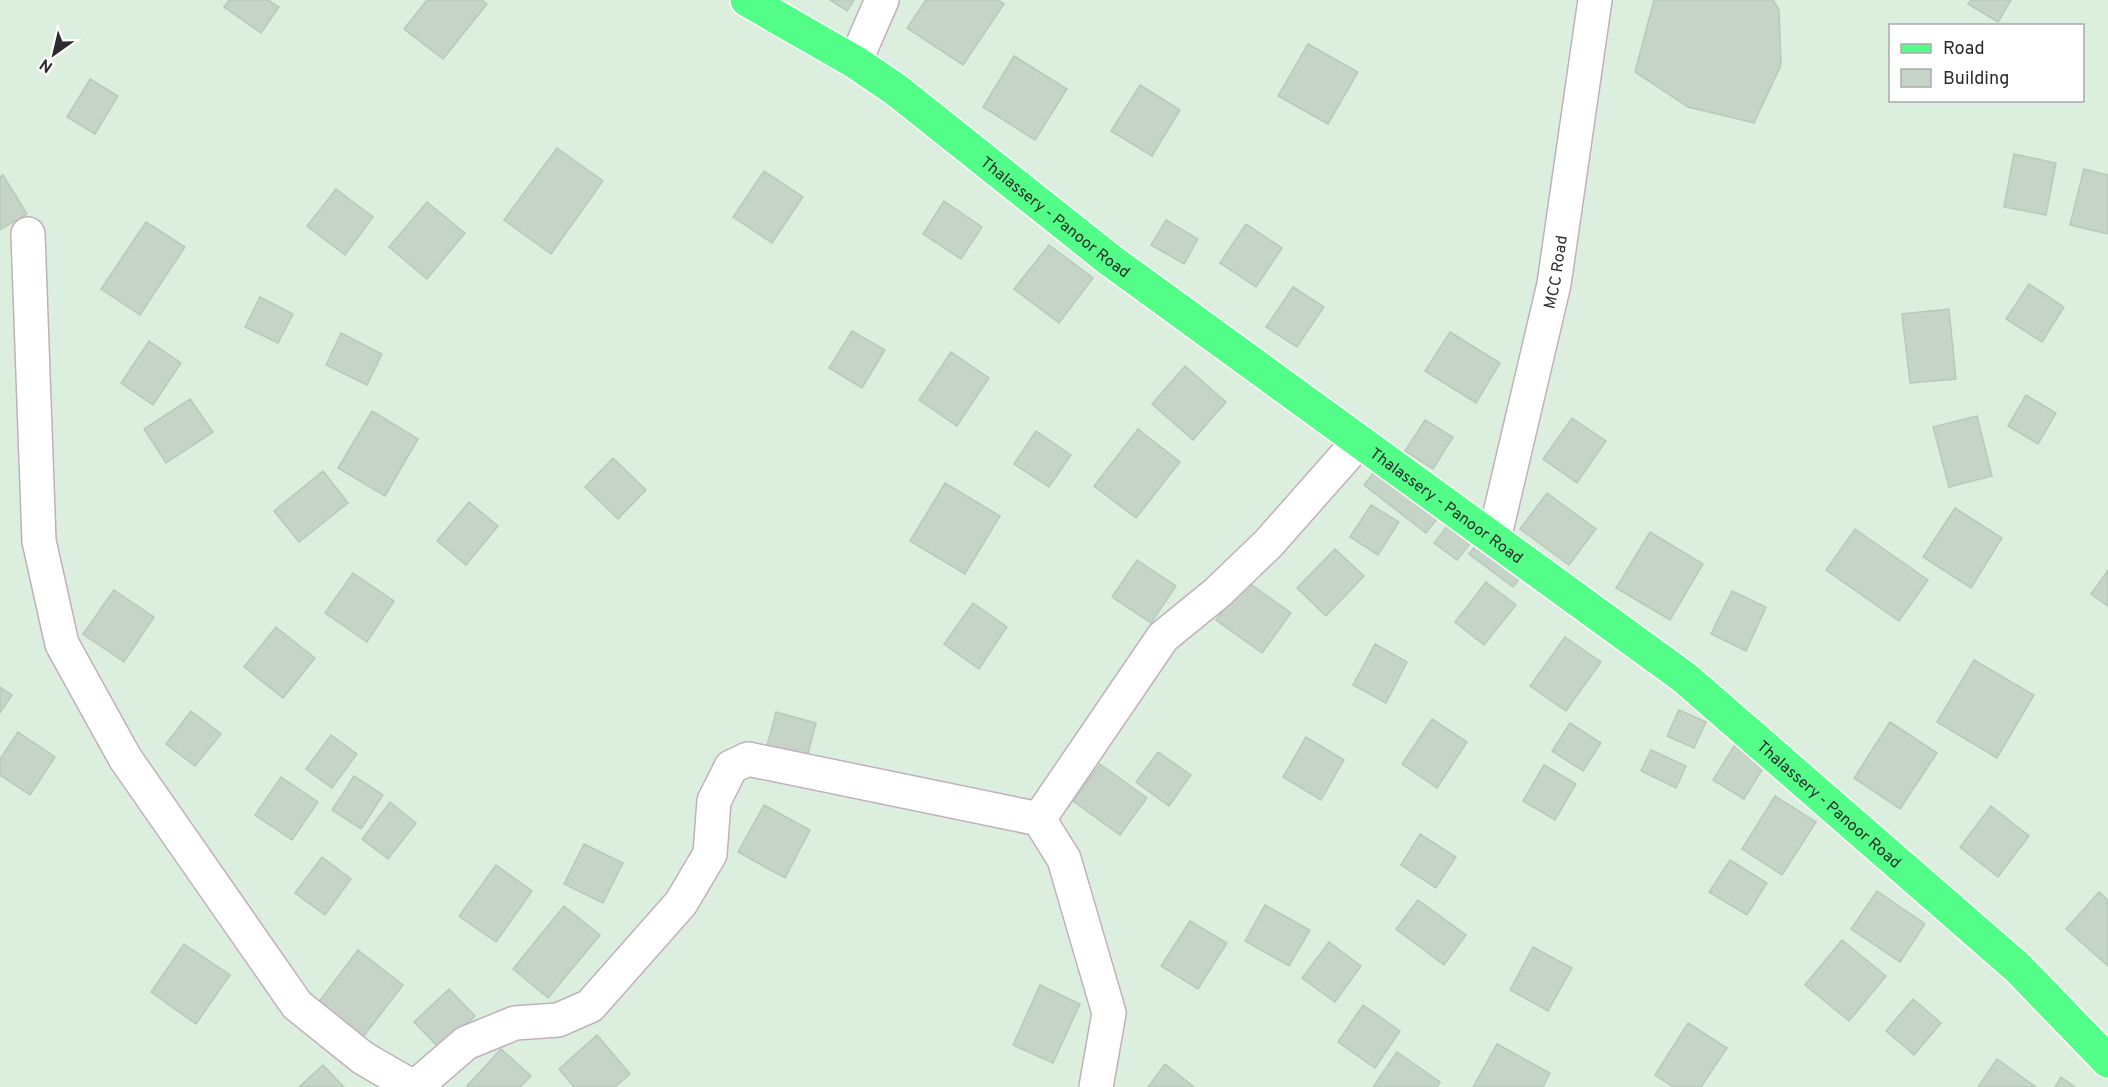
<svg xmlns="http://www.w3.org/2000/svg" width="2108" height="1087" font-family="Overpass,sans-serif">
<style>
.building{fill:#c5d4c7;stroke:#b6cab9;stroke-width:1.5}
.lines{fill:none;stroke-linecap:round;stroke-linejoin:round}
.minor-casing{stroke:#c1b0ba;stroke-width:36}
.major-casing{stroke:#fff;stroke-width:36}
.minor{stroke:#fff;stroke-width:33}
.major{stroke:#52fe87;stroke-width:33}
.labels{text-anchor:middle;stroke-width:6;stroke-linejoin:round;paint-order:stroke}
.street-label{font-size:16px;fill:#2b2b2b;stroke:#fff}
</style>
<rect width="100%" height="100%" fill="#dcefde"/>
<path class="building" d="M229,0H268L279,7L261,33L224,7Z
M427,0H482L487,4L443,59L404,29Z
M830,0H854L847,11Z
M926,0H998L1004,4L963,65L907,28Z
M1654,0H1773L1779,10L1781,65L1754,123L1688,107L1635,72Z
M1971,0H2011L1998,22L1968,4Z
M1308,44L1358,72L1328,124L1278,96Z
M1014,56L1067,89L1035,140L983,107Z
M90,79L118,96L95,134L67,117Z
M1140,85L1180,110L1152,156L1111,131Z
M557,148L603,181L551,254L504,220Z
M2014,154L2056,163L2046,215L2004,207Z
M2084,169L2108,175V234L2070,225Z
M764,171L803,197L772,243L733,217Z
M3,175L27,214L0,230V177Z
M336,189L373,217L345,255L307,226Z
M944,201L982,227L961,259L923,234Z
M427,202L465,233L427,279L389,247Z
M1166,220L1198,239L1184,264L1151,245Z
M146,222L185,247L140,315L101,289Z
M1246,224L1282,248L1256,287L1220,263Z
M1049,245L1093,278L1059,323L1014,289Z
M2029,284L2064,307L2042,342L2006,319Z
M1293,287L1324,307L1297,347L1266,327Z
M260,297L293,314L278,343L245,327Z
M1949,309L1956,379L1910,383L1902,314Z
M852,331L885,350L862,388L829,368Z
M1450,332L1500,363L1476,403L1425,371Z
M341,333L382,354L367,385L326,365Z
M149,341L181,363L153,405L121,383Z
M951,352L989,378L957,426L919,400Z
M1185,366L1226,402L1193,440L1152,404Z
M2026,395L2056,413L2038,444L2008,426Z
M190,399L213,432L166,463L144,429Z
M372,411L418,439L385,496L338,468Z
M1977,416L1992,476L1949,487L1933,427Z
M1572,418L1606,441L1577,483L1543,459Z
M1425,420L1453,437L1433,469L1405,451Z
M1138,429L1180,462L1136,518L1094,486Z
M1036,431L1071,455L1049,487L1014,464Z
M613,458L646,490L618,519L585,487Z
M1383,461L1445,509L1426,533L1364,485Z
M323,471L348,503L299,542L274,511Z
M945,483L1000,516L965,574L910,541Z
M1547,493L1596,529L1569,565L1520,529Z
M469,502L498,526L466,565L437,541Z
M1371,505L1399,522L1378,555L1350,537Z
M1955,508L2002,538L1971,588L1923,557Z
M1454,517L1477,535L1457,560L1434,543Z
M1855,529L1928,580L1899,621L1826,570Z
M1650,532L1703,564L1670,620L1616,588Z
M1484,535L1528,568L1513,587L1469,554Z
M1335,549L1364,576L1326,616L1297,588Z
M1137,560L1176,586L1151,623L1112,597Z
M2108,570V606L2091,594Z
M353,573L394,601L367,642L325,613Z
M1245,580L1291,613L1262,653L1216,620Z
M1486,582L1516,605L1484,645L1455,622Z
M114,590L154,617L124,662L83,634Z
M1732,591L1766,607L1746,651L1711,634Z
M973,603L1007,627L979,669L944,644Z
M276,627L315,658L283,698L244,667Z
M1565,637L1601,662L1566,711L1530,686Z
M1375,644L1407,662L1386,703L1353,685Z
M1974,660L2034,695L1997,758L1937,722Z
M0,687L12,695L0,713Z
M1679,710L1706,722L1694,748L1667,736Z
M191,711L221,734L195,766L166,744Z
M776,712L816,723L807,757L767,746Z
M1432,719L1467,742L1437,788L1402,764Z
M1890,722L1937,753L1900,809L1854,778Z
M1570,723L1601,743L1583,771L1552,751Z
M18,732L55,757L30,795L0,775V759Z
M331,735L357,754L332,788L306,769Z
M1306,737L1344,760L1321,800L1283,777Z
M1739,738L1770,757L1744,799L1713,780Z
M1651,750L1686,766L1676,788L1641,771Z
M1158,752L1191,775L1169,806L1136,782Z
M1100,764L1147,798L1120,835L1073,801Z
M1544,765L1576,784L1555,820L1523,801Z
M354,776L383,795L361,829L332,810Z
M281,777L318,802L292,840L255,815Z
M1775,796L1816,822L1782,875L1742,849Z
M390,802L416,823L388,859L362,839Z
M764,805L810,830L785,878L738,852Z
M1991,806L2029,836L1998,877L1960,847Z
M1420,834L1456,857L1436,888L1401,865Z
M584,844L623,863L603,903L564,884Z
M322,857L351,879L325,915L295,893Z
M1730,860L1767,883L1747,915L1709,892Z
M496,865L532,891L496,942L459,916Z
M1877,891L1925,924L1900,962L1851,929Z
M2099,892L2108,900V966L2066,929Z
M1418,900L1466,935L1444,965L1396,929Z
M1265,905L1310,930L1289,966L1245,941Z
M564,906L600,935L548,998L513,969Z
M1190,921L1227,943L1198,989L1161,966Z
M1842,940L1886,976L1849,1021L1805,985Z
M1329,942L1361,966L1335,1002L1302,978Z
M184,944L230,975L196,1024L151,992Z
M1533,947L1572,968L1548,1011L1510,990Z
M358,950L403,985L363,1037L318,1003Z
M1040,985L1080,1004L1053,1063L1013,1045Z
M449,989L475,1016L440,1049L414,1022Z
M1913,999L1941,1023L1914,1055L1886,1031Z
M1363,1005L1400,1031L1375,1068L1338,1042Z
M1688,1023L1727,1048L1701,1087H1673L1655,1075Z
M597,1035L630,1074L615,1087H574L559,1069Z
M1497,1044L1550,1073L1543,1087H1473Z
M501,1049L531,1076L520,1087H468L467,1086Z
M1397,1052L1440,1082L1437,1087H1373Z
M1997,1059L2036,1087H1978Z
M1165,1064L1194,1087H1148Z
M323,1065L344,1087H299Z
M2061,1077L2075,1087H2055Z"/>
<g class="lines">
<g class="minor-casing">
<g id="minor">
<path d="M855,62L882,0"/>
<path d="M28,234L39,541L62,644L125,758L297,1005L363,1058L413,1087"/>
<path id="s1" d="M1494,539L1554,284L1595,0"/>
<path d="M1039,819L1163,637L1217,593L1268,544L1359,441"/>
<path d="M415,1087L466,1043L515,1023L558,1020L590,1006L681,903L710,854L714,801L731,767L748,759L1039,819L1064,859L1109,1013L1096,1087"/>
</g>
</g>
<g class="major-casing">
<g id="major">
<path id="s2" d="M747,0L855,62L895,89L1110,260L1685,678L2017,967L2108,1061"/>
</g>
</g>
<use href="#minor" class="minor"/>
<use href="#major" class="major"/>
</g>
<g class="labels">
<g class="street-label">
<text dy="6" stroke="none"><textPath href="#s2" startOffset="378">Thalassery - Panoor Road</textPath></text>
<text dy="6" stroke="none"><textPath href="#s1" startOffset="274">MCC Road</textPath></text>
<text dy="6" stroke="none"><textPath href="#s2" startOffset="864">Thalassery - Panoor Road</textPath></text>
<text dy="6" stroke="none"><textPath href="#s2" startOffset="1350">Thalassery - Panoor Road</textPath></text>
</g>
</g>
<rect x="1889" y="24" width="195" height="78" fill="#ffffff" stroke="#aaaaaa" stroke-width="1.5"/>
<rect x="1901" y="44" width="30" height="9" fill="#52fe87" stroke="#aaaaaa" stroke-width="1.5"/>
<text x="1943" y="54" font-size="18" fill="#2b2b2b">Road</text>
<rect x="1901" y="69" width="30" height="18" fill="#c5d4c7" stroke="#aaaaaa" stroke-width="1.5"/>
<text x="1943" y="84" font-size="18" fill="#2b2b2b">Building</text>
<g transform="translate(54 54) rotate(214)" stroke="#ffffff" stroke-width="4.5" paint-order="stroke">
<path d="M0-4.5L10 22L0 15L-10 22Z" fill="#2b2b2b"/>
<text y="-9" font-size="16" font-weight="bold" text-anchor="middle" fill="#2b2b2b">N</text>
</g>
</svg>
